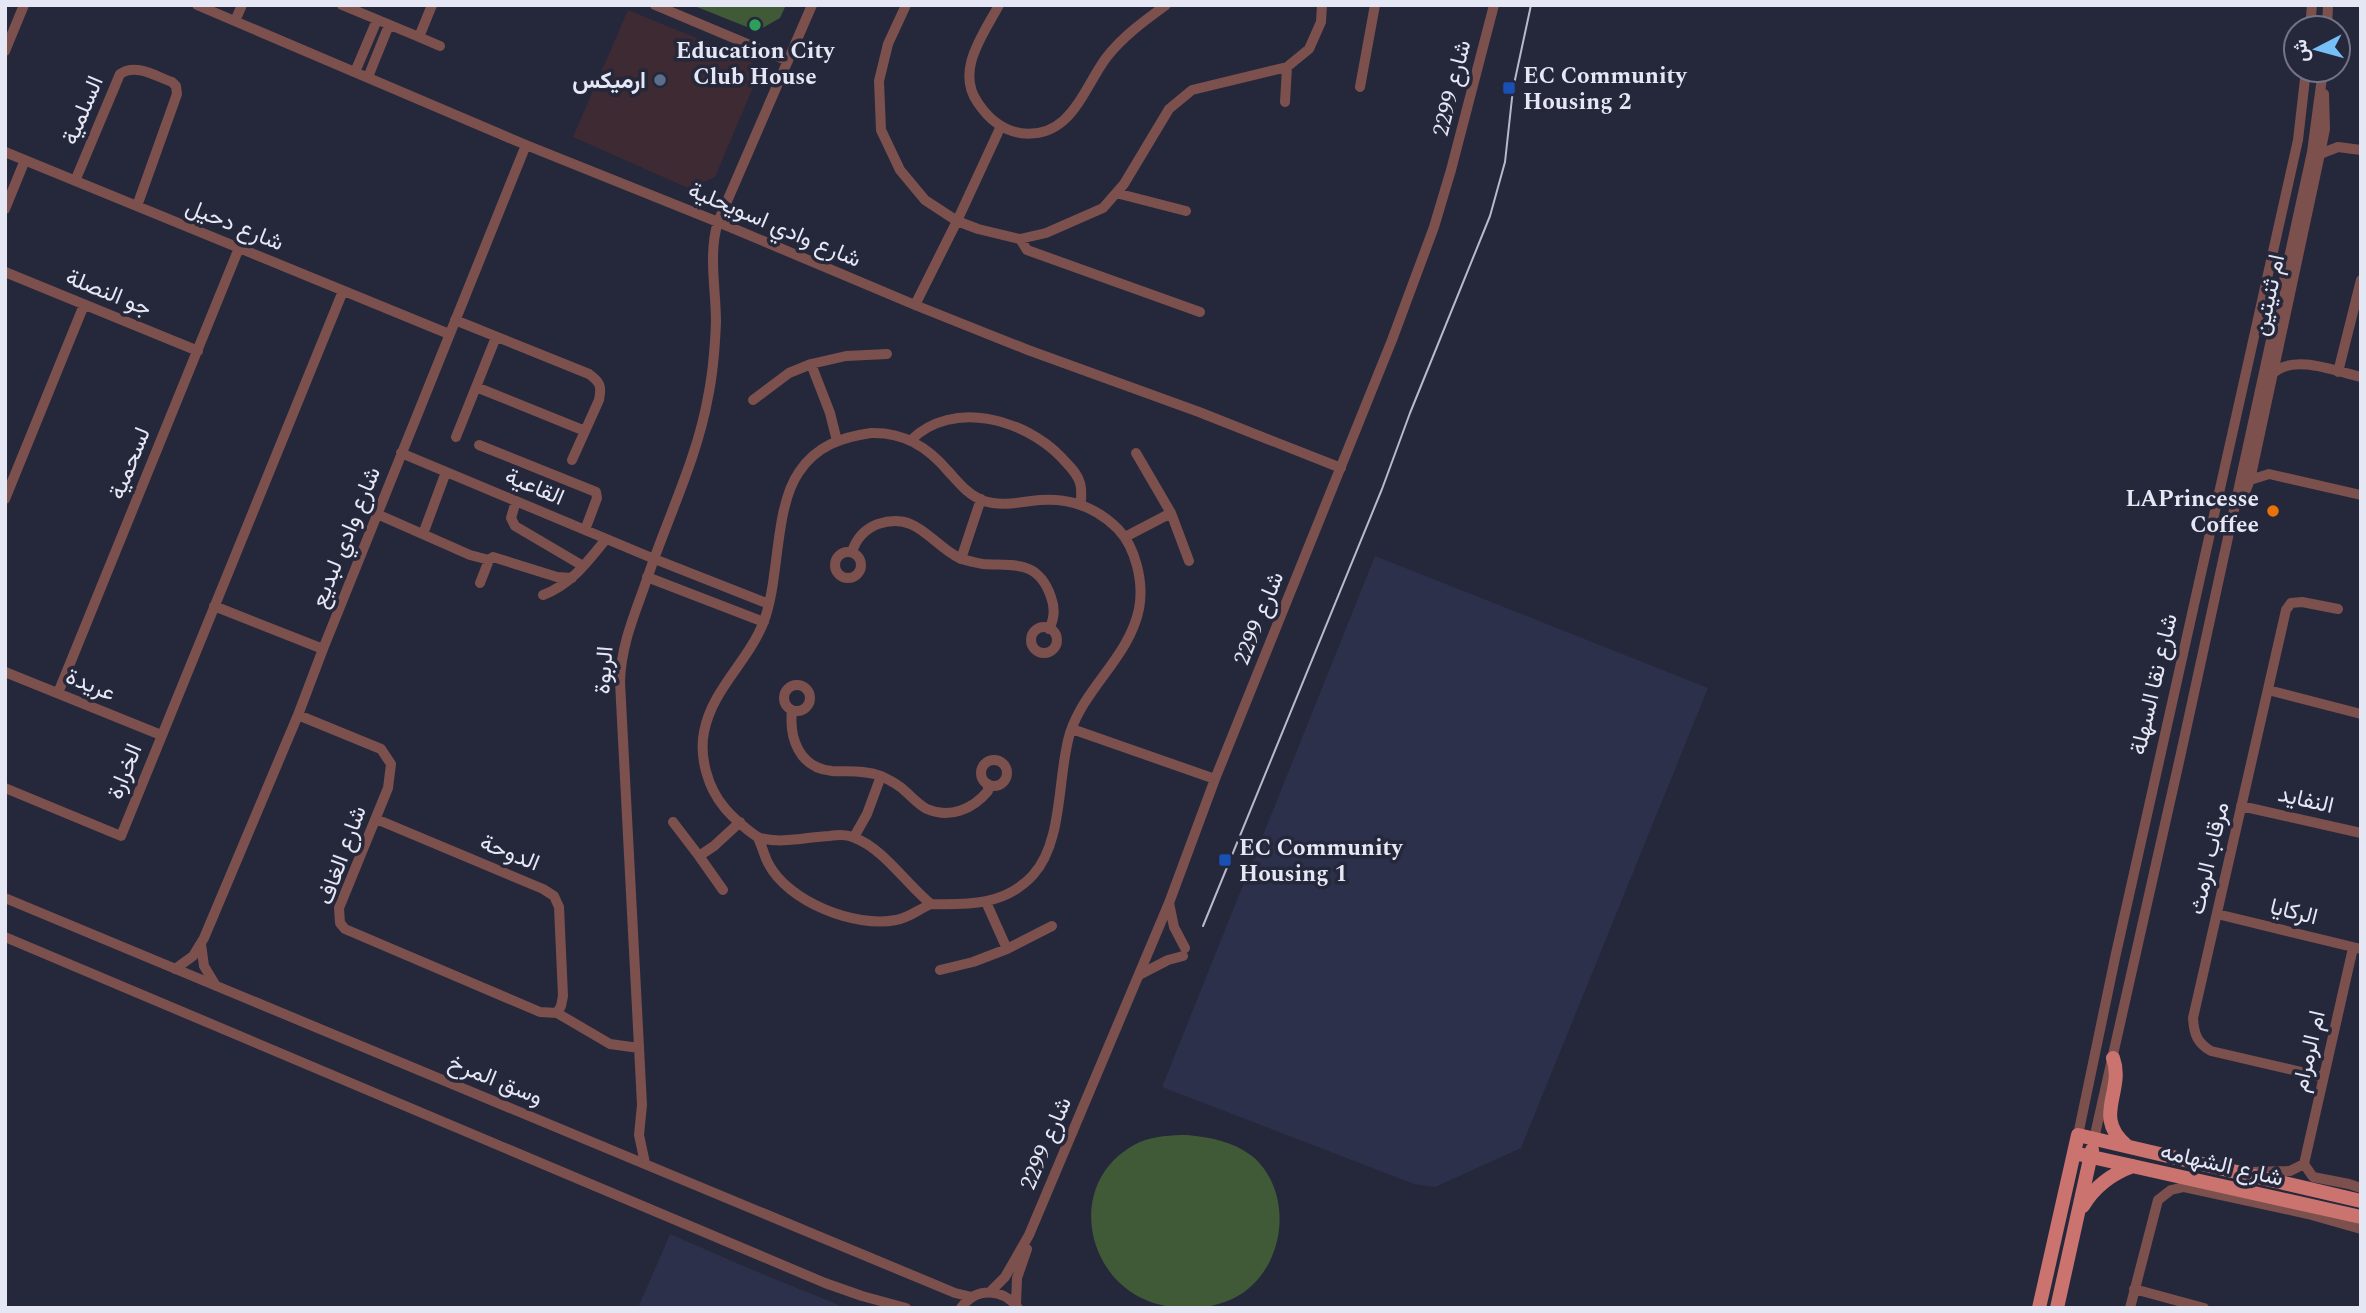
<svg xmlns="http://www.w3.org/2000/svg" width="2366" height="1313" font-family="Spectral,Vazirmatn,serif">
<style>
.commercial{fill:#3d2a32}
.built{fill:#2d304a}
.green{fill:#405a37}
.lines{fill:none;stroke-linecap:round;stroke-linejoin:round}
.minor{stroke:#7b504d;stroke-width:10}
.major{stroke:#ca736f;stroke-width:14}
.tram{stroke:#b8bac9;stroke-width:2}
.leisure-dot{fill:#2e9e5b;stroke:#25273b;stroke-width:2.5}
.service-dot{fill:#5c6f8a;stroke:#25273b;stroke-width:2.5}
.transit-dot{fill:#1a4fb4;stroke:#25273b;stroke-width:2.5}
.food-dot{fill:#e8710a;stroke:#25273b;stroke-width:2.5}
.labels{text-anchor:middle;stroke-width:7;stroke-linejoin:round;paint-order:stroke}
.poi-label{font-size:23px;font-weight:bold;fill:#e5e7f5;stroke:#25273b;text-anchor:start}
.street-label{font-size:23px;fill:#e5e7f5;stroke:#25273b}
</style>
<rect width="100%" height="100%" fill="#25273b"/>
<path class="commercial" d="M628,10L751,60L754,85L715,177L688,188L573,137Z"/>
<path class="built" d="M1375,556L1708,688L1521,1148L1435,1187L1414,1184L1162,1087Z
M670,1234L748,1268L846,1308H638Z"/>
<path class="green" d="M692,5H786L780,18L757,31Z
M1187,1135C1210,1137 1234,1142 1252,1156C1296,1193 1285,1271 1236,1297C1217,1307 1194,1310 1174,1307C1086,1299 1058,1180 1140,1142C1154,1136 1172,1135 1187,1135Z"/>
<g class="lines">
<path class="minor" d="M197,5L526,145L718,222L915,305L1028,350L1199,412L1341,468
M342,5L419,37L432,5
M655,5L788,61
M906,5L888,44L879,81L881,130L900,170L925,200L957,221L978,229L1020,239L1046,233L1103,208L1124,184L1169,109L1192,90L1287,67L1309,49L1321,22L1322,5
M999,5C983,35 955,71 978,103C988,118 1002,130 1020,133C1070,140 1082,91 1106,58C1122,37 1144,21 1166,5
M235,21L242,5
M2310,28L2312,5
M2327,28L2328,5
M419,37L440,46
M5,51L24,5
M355,72L377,20
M368,77L389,25
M1360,87L1375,5
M1285,102L1287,67
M5,152L449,334
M2320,154L2338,147L2361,150
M75,181L120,74C136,63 155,76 172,82L176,86L177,94L137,206
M1116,193L1186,211
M5,209L25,160
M1020,239L1027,250L1200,312
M5,272L198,351
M915,305L957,221L1001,126
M455,320L589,374C600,382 602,386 599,400L572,460
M811,364L846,356L887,354
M2338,372L2361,280
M2273,373C2294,354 2335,371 2361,377
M476,387L585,431
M753,400L789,373L811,364L830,413L837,441
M871,433C903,432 927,446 948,471C959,483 968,495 984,501C999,506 1016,503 1031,501C1065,496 1094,505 1118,529C1136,548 1144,583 1139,609C1129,657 1085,687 1070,733C1057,775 1064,841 1033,875C1006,905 968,905 931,904C907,885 884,849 855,838C847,834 838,835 829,836C807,837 782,844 760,838C752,835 730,815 724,807C708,788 699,757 704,732C712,689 749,661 764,621C780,578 774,508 799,472C816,446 842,437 871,433Z
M456,437L496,337
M911,440C953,399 1024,419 1061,457C1068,465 1077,472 1080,483C1082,489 1081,497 1081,504
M479,445L596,492L597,498L585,530
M401,453L652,558L769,604
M2250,480L2269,474L2361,495
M5,499L84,305
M516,501L511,518L515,526L583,566
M2241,502L2250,480L2320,154L2325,129L2324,94
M1171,513L1189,561
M377,514L470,555L489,560
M423,534L446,472
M1125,537L1171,513L1136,453
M835 565a13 13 0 1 1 26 0a13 13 0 1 1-26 0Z
M852,552C856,539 865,529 878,524C918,511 930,544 961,559L981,499
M961,559C969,561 976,563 983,564C1013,566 1038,559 1051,597C1055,608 1055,618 1049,629
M647,577L764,622
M480,583L489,560L493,557L557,577L572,578
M543,595C572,584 588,561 606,539
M214,606L323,649
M1031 640a13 13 0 1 1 26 0a13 13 0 1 1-26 0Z
M5,672L161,735
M784 698a13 13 0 1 1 26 0a13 13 0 1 1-26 0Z
M2268,690L2361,714
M58,693L239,248
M792,710C789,738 799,768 832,771C849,772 864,770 881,776L867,814L854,837
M298,715L381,749L391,764L388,788L339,908L340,923L345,929L540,1012L557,1013L561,1006L563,996L559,907L554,896L543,889L376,819
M1072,729L1215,779
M981 773a13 13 0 1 1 26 0a13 13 0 1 1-26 0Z
M881,776C889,780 898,784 905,791C912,797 919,805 927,809C950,819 973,809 988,791V784
M5,788L121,836L343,291
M2241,806L2361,833
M673,822L699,856L714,846L740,822
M758,838C762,846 764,855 768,863C788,902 855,928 896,920C909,918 919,909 931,904
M699,856L723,890
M5,898L955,1293L972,1297
M1169,903L1174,927L1185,948
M2217,914L2361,949
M5,937L825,1283L862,1296L906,1308
M201,944L204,966L216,986
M2353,948L2304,1164L2313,1177L2349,1184L2361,1188
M1007,949L1052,926
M175,969L193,956L204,938L298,715L323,649L526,145
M940,970L973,962L1007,949L986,902
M1139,975L1168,960L1183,956
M557,1013L610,1044L639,1048
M2323,1077L2211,1051C2197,1043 2194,1034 2193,1018L2286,610L2291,603L2302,602L2338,609
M2078,1135L2115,958L2298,140L2306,70
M2094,1139L2181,753L2312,152L2323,70
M645,1163L639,1135L642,1105L620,682C621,644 635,614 647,579C667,519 697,459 708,397C713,373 715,347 716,322C716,289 708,254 718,222L812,5
M2249,1172L2290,1171L2304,1164
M2134,1289L2204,1308
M990,1292L1005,1277L1029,1235L1169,903L1215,779L1392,340L1434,227L1451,170L1494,5
M1016,1304L1017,1278L1027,1249
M961,1308C976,1287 1003,1288 1018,1308
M2130,1308L2158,1200L2171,1190L2184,1187L2308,1214L2361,1229"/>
<path class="major" d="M2113,1058C2125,1091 2092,1116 2126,1145
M2074,1153L2361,1217
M2083,1206C2095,1186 2111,1174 2133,1166
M2039,1308L2078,1135L2361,1201
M2057,1308L2092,1150"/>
<path class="tram" d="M1203,926L1382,489L1410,413L1490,216L1505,162L1513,89L1531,5"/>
</g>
<circle class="leisure-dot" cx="755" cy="25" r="7"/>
<circle class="service-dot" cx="660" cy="80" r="7"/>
<g class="transit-dot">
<rect x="1502" y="81" width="14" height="14" rx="3.5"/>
<rect x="1218" y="853" width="14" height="14" rx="3.5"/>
</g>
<circle class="food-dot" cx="2273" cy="511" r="7"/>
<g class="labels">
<g class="poi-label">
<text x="755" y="58" text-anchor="middle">Education City<tspan x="755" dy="26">Club House</tspan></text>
<text x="1523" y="83">EC Community<tspan x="1523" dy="26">Housing 2</tspan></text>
<text x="646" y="88" text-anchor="end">ارميكس</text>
<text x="2259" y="506" text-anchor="end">LAPrincesse<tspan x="2259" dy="26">Coffee</tspan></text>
<text x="1239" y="855">EC Community<tspan x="1239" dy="26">Housing 1</tspan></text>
</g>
<g class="street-label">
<text transform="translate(1451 88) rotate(-76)" y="8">شارع 2299</text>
<text transform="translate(82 110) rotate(-67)" y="8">السلمية</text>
<text transform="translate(235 224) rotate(22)" y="8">شارع دحيل</text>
<text transform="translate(775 224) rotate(23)" y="8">شارع وادي اسويحلية</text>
<text transform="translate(109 292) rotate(22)" y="8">جو النصلة</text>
<text transform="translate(2268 295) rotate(-78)" y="8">ام ثنيتين</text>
<text transform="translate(129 463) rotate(-68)" y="8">لسحمية</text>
<text transform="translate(535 486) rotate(23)" y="8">القاعية</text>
<text transform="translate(345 537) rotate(-68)" y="8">شارع وادي لبديع</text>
<text transform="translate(1258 618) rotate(-68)" y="8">شارع 2299</text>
<text transform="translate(603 670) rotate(-86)" y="8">الربوة</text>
<text transform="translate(91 684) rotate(22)" y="8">عريدة</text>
<text transform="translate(2153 684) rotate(-77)" y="8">شارع نقا السهلة</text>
<text transform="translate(124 771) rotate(-68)" y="8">الخرارة</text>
<text transform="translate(2306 799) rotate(13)" y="8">النفايد</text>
<text transform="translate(510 852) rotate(22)" y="8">الدوحة</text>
<text transform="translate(341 855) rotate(-70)" y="8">شارع الغاف</text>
<text transform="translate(2208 858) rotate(-77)" y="8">مرقاب الرمث</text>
<text transform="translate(2294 911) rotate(14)" y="8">الركايا</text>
<text transform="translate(2308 1051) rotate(-77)" y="8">ام الرمرام</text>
<text transform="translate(496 1079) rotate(22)" y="8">وسق المرخ</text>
<text transform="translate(1045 1143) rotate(-67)" y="8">شارع 2299</text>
<text transform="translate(2222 1164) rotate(13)" y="8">شارع الشهامه</text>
</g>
</g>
<rect width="2366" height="1313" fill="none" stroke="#e5e7f5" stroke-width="14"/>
<g transform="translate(2317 49) rotate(264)"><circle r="33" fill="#25273b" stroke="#727485" stroke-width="2"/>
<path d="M0-5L12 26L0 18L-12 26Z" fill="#77bff7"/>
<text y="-10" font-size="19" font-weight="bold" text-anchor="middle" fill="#e5e7f5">ش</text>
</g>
</svg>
